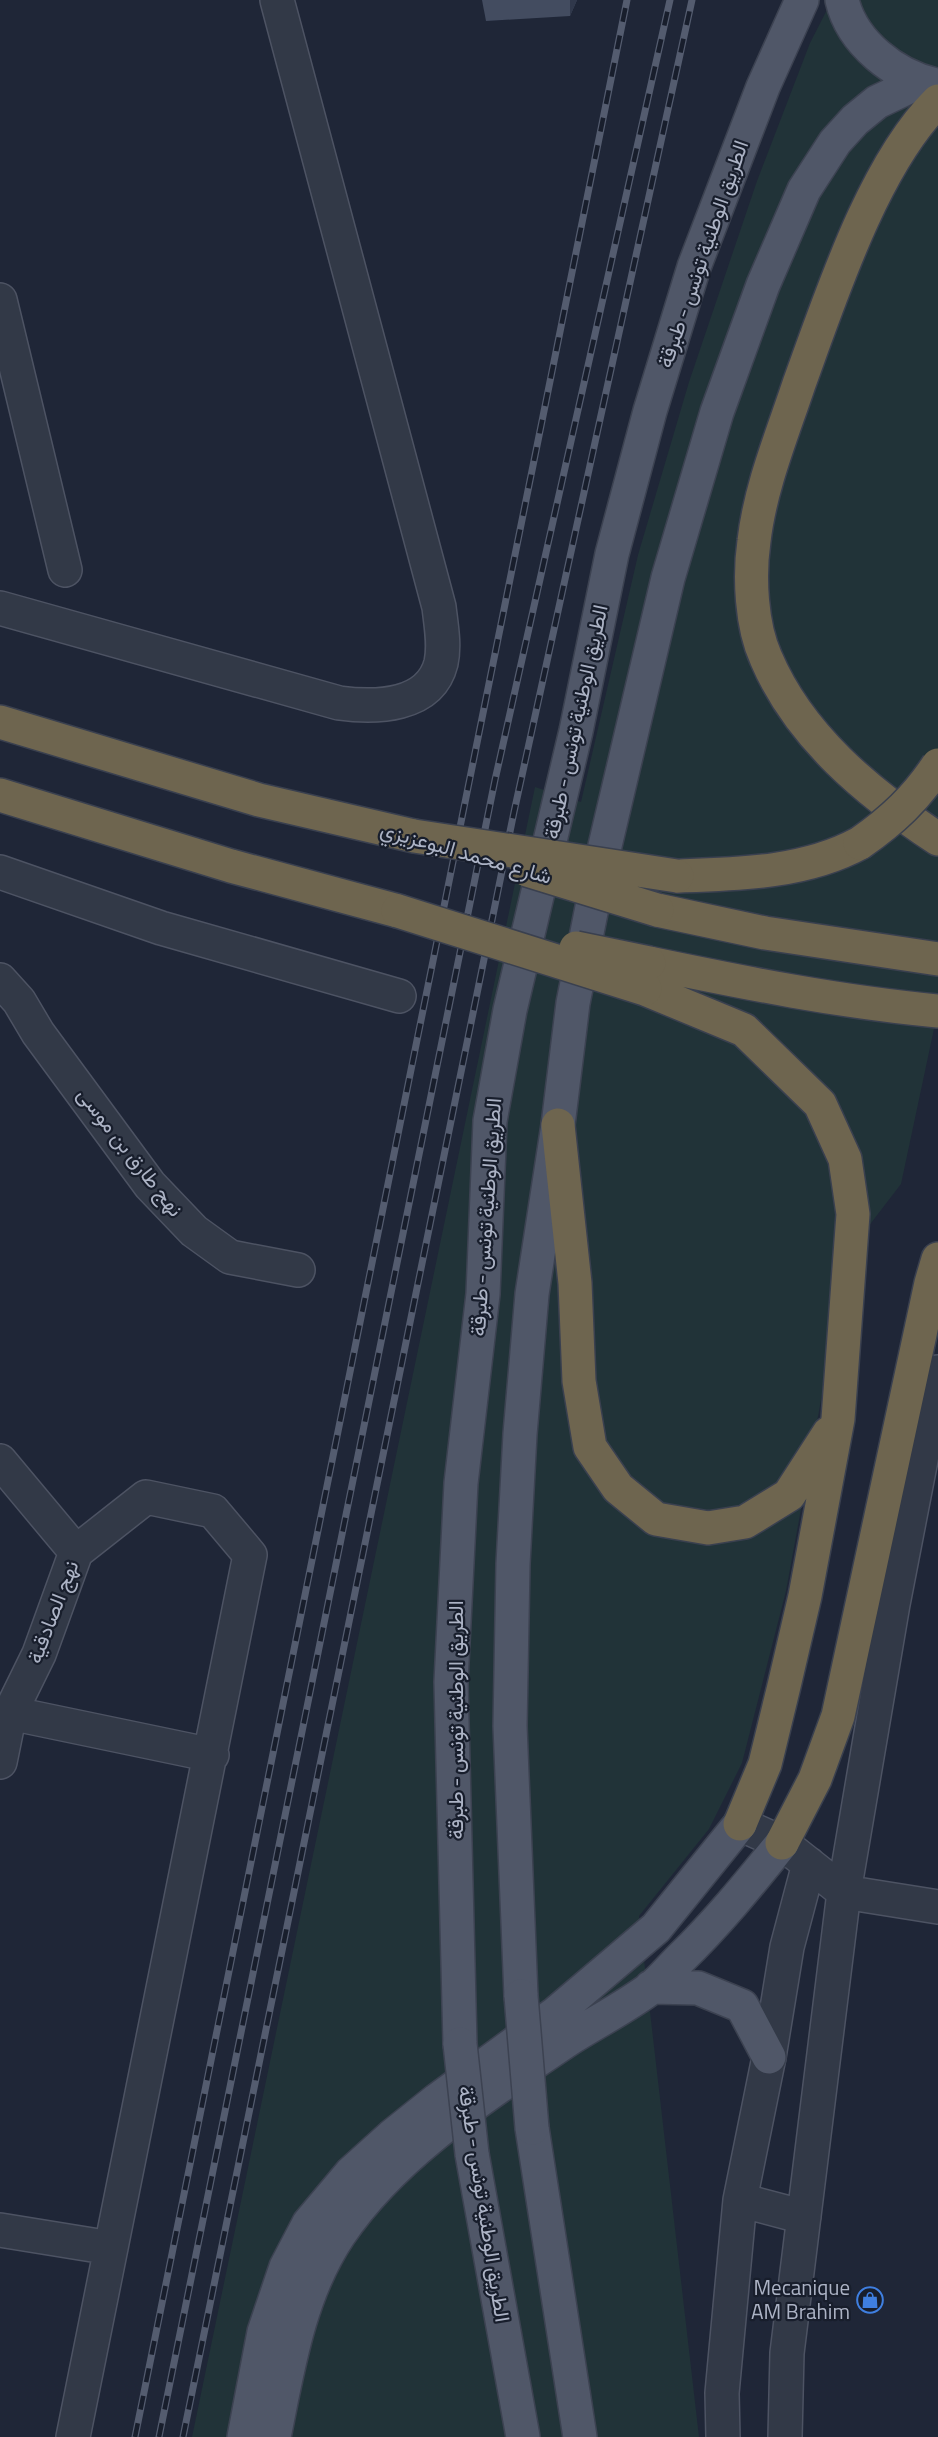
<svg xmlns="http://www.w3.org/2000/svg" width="938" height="2437" font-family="'Titillium Web',Vazirmatn,sans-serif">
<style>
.green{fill:#213338}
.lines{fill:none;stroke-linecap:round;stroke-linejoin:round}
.minor-casing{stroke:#4d5363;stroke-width:36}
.major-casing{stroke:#3c4251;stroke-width:36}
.highway-casing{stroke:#3a404f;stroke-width:36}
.minor{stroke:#323947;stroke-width:33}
.major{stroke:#505768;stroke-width:33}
.highway{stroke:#6e654f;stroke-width:33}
.rail-casing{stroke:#545c6f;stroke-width:7}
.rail{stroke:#181e2c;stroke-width:4.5;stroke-dasharray:14;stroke-linecap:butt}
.major-bridge-casing{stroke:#3c4251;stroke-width:36;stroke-linecap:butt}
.highway-bridge-casing{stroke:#3a404f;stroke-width:36;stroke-linecap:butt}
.major-bridge{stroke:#505768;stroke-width:33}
.highway-bridge{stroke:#6e654f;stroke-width:33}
.wall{fill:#434c60}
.shaded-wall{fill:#30384b}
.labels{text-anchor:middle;stroke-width:4.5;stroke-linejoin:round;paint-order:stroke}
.street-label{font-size:21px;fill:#acb3c5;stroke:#181e2c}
.poi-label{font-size:21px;fill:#acb3c5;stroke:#181e2c;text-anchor:end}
</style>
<rect width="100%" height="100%" fill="#1f2637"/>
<path class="green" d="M832,0H938V1010L901,1184L848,1253L786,1591L742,1763L709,1829L639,1916L699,2437H192L535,787L581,802L638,555L689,382L757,181L810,43Z"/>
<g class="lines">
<g class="minor-casing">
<path id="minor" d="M0,300L65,570
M0,608L339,703C376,708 430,707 441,663C445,645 441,625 439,607L277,0
M0,872L161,928L399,996
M0,980L19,1001L38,1033L150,1185L194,1231L230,1257L298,1270
M0,1461L76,1552
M0,1721L10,1713L212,1755
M0,1762L10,1713L39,1654L76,1552
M740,1824L782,1843L844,1892L938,1907
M740,2200L804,2217
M0,2230L111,2248
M73,2437L250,1555L213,1511L146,1497L76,1552
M723,2437L722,2393L740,2200L769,2057L787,1947L809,1864
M785,2437L787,2353L844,1892L893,1604L938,1372"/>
</g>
<g class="major-casing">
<path id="major" d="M842,0C852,43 895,76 936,85
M651,1987L698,1988L742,2006L769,2057
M521,1996L510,1726L513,1564L520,1434L532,1294L558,1125L573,1003L600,867L668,578L717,412L763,285L804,190L835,142L855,120L877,102L919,82
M460,2044L451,1682L461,1483L483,1294L490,1121L510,1010L576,731L612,554L650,411L694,267L763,87L802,0
M532,2128L580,2437
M472,2154L523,2437
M244,2437L264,2332L286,2267L309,2223L351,2173L392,2136L437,2100L556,2013L656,1928L740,1824
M274,2437C288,2368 299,2295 339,2235C395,2152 485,2096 566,2041C594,2023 624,2008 651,1988C661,1980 670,1969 680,1959C719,1921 748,1885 782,1843"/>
</g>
<g class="highway-casing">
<path id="highway" d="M938,101C873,165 830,299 799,384C782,435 760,488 754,541C749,576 751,625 766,658C799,736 868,793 938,839
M0,722L259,800L414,836
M0,795L231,866L398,911
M677,876C739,874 805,873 860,843
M657,910L765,933L938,959
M649,963C745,983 840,1002 938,1011
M645,989L744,1030L820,1104L845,1159L853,1214L838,1419L805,1596L784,1686L765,1764L740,1824
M558,1125L575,1283L579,1381L590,1447L618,1488L656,1519L708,1528L745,1522L789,1495L829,1433
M782,1843L815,1779L838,1716L931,1283L938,1259"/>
</g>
<use href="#minor" class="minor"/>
<use href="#major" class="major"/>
<use href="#highway" class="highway"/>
<g class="rail-casing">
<path id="rail" d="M135,2437L627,0
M159,2437L495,780L670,0
M183,2437L514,812L692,0"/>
</g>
<use href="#rail" class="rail"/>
<g class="major-bridge-casing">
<path id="major-bridge" d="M521,1996L532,2128
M460,2044L472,2154"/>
</g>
<g class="highway-bridge-casing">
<path id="highway-bridge" d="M414,836L677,876
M860,843C893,820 916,798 938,765
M527,870L657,910
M398,911L645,989
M576,948L649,963"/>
</g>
<use href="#major-bridge" class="major-bridge"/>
<use href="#highway-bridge" class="highway-bridge"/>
</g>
<path class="wall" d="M482,0H577L570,16L486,21Z"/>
<path class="shaded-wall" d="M570,0H577L570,16Z"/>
<defs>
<g id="shop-ring" transform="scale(1.35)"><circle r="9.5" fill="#181e2c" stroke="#3f7fe0" stroke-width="1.5"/><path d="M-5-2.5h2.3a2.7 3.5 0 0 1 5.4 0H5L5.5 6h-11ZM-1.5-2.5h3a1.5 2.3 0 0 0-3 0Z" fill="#3f7fe0"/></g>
</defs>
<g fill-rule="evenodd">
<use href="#shop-ring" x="870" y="2300"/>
</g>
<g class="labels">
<g class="street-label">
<text transform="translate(703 254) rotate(-71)" y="7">الطريق الوطنية تونس - طبرقة</text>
<text transform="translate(576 722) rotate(-78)" y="7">الطريق الوطنية تونس - طبرقة</text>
<text transform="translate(466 853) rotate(16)" y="7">شارع محمد البوعزيزي</text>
<text transform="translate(130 1152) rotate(52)" y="7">نهج طارق بن موسى</text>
<text transform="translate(486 1217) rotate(-86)" y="7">الطريق الوطنية تونس - طبرقة</text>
<text transform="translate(53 1612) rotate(-69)" y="7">نهج الصادقية</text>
<text transform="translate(456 1720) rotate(-90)" y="7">الطريق الوطنية تونس - طبرقة</text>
<text transform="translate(484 2204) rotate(81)" y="7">الطريق الوطنية تونس - طبرقة</text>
</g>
<g class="poi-label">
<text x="850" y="2295">Mecanique<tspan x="850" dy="24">AM Brahim</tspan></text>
</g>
</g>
</svg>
